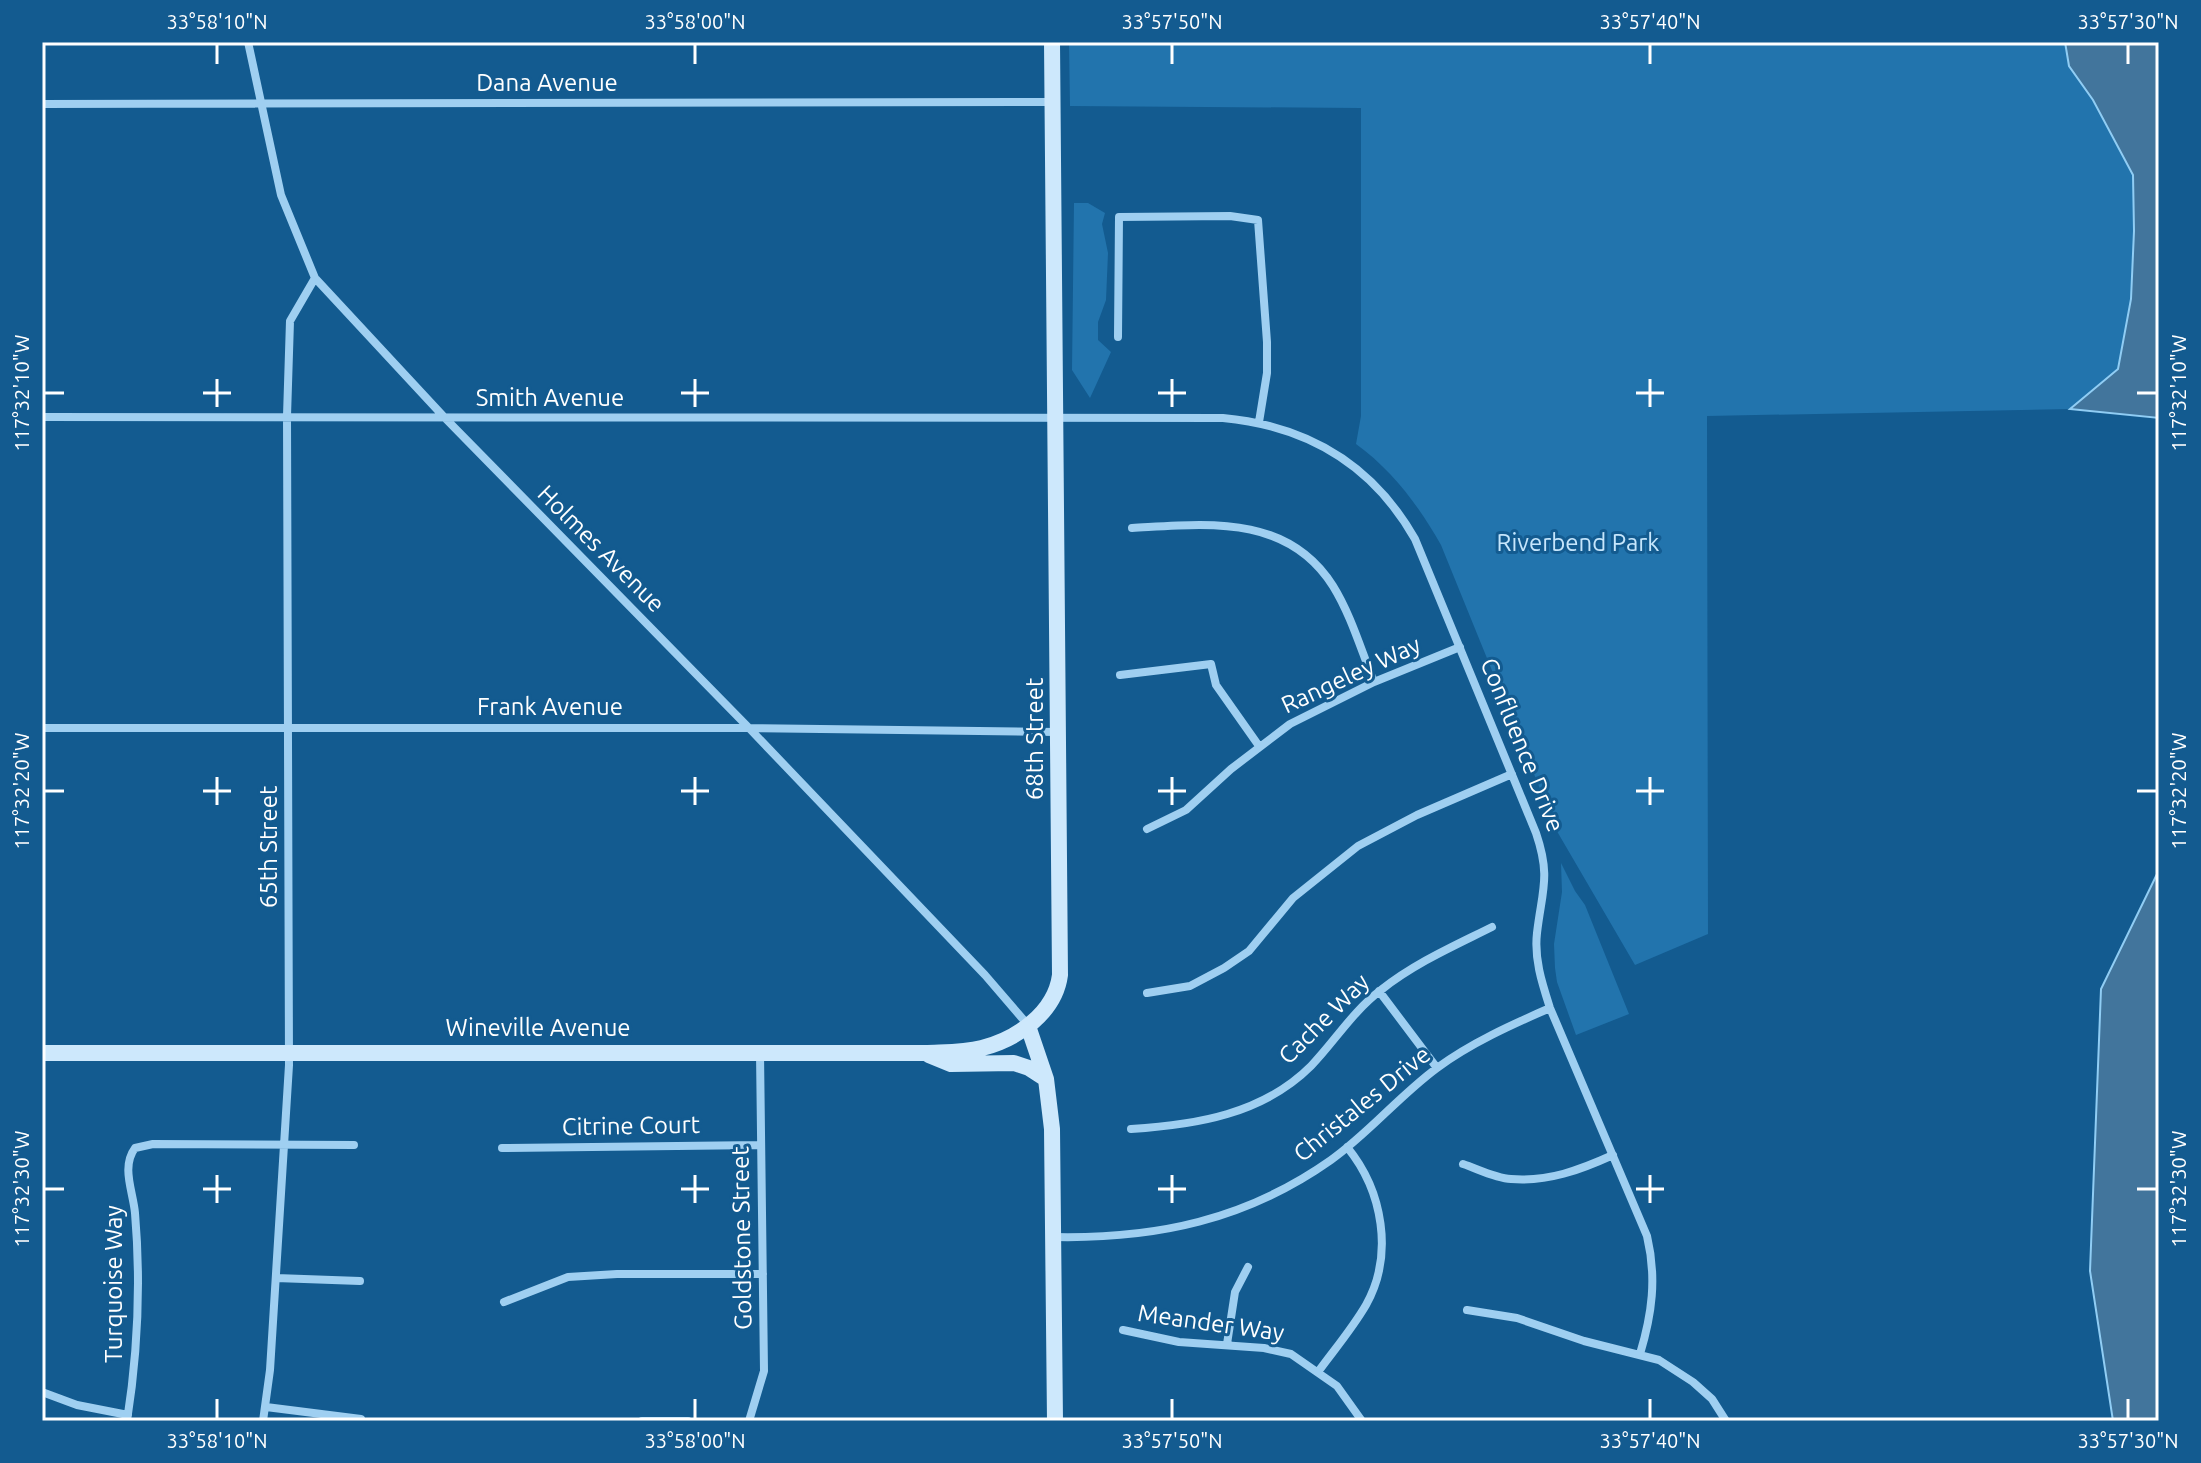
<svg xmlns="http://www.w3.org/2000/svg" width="2201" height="1463" font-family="Ubuntu,sans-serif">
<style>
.green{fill:#2274ad}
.water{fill:#42759c;stroke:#90cdf4;stroke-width:2}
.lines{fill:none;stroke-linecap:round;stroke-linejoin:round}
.street{stroke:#9fcff1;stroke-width:8}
.secondary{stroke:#cde8fc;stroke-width:16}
.ticks{fill:none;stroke:#fff;stroke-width:3}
.labels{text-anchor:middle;stroke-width:6;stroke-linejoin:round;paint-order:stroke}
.street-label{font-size:24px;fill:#fff;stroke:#135b90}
.park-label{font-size:24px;fill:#c6e6fc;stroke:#135b90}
.neatline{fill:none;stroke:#fff;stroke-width:3}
.ticks-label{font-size:20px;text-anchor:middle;fill:#fff}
</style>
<rect width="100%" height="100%" fill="#135b90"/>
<path class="green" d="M1069,42H2065L2069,66L2093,100L2133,175L2134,232L2131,299L2118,369L2070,409L1707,416L1708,934L1635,965L1558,833L1441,545C1419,506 1392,470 1356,444L1361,416V108L1070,106Z
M1074,203H1088L1105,213L1102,224L1108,253L1106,300L1098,322V340L1111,352L1090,398L1072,370Z
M1561,863L1575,891L1585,905L1629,1014L1576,1035L1557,982L1555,968L1554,944L1562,892Z"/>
<path class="water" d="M2065,42H2159V418L2070,409L2118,369L2131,299L2134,231L2133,175L2093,100L2069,66Z
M2159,870V1421H2113L2090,1271L2101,989Z"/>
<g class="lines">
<path class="street" d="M248,42L281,195L315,278L445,418L749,728L985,975L1028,1025
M42,104L1053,102
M1118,337L1119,217L1230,216L1258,220L1267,342V373L1259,422
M42,417L1223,418C1307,426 1373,465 1415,539L1536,833C1551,877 1542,890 1537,933C1534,959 1542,983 1550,1008L1647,1236C1657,1278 1652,1314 1640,1354
M1132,528C1205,524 1287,513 1333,586C1351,615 1361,650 1374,682
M1120,675L1211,664L1216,685L1259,746
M42,728H749L1057,732
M1147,829L1186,810L1231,769L1290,724L1374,682L1460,647
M1379,991L1437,1068
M1147,993L1190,986L1224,968L1249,951L1293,898L1358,846L1417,815L1512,774
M1131,1129C1196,1125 1263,1114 1311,1066C1335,1041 1353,1011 1381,990C1415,963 1454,946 1492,927
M502,1148L761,1145
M1463,1164C1478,1169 1495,1178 1511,1179C1548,1182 1580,1170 1613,1155
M1054,1237C1156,1239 1246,1220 1331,1160C1369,1133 1399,1096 1437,1068C1471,1043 1511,1025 1550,1008
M276,1278L360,1281
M504,1302L568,1277L617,1274H763
M1467,1310L1517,1318L1584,1341L1659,1360L1693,1382L1712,1399L1726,1421
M1123,1330L1179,1342L1264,1348L1291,1354L1337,1386L1362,1421
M1227,1344L1235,1292L1248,1267
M1318,1372C1334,1350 1352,1329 1366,1305C1394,1255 1383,1191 1347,1147
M42,1392L77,1405L128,1415
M266,1407L361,1419
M127,1421C138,1351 141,1283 135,1213C133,1191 121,1167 135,1148L153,1144L354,1145
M263,1421L270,1370L289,1065L287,416L290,321L315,278
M642,1421H688
M749,1421L764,1371L760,1053"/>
<path class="secondary" d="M1028,1026L1046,1079L1052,1129L1055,1421
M42,1053H925C944,1052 963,1053 982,1048C1017,1039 1055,1013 1060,975L1052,42
M929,1055L951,1064L1014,1063L1029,1068L1046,1079"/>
</g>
<path class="ticks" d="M217,44V64M695,44V64M1172,44V64M1650,44V64M2128,44V64M217,379V407M695,379V407M1172,379V407M1650,379V407M44,393H64M203,393H231M681,393H709M1158,393H1186M1636,393H1664M2137,393H2157M217,777V805M695,777V805M1172,777V805M1650,777V805M44,791H64M203,791H231M681,791H709M1158,791H1186M1636,791H1664M2137,791H2157M217,1175V1203M695,1175V1203M1172,1175V1203M1650,1175V1203M44,1189H64M203,1189H231M681,1189H709M1158,1189H1186M1636,1189H1664M2137,1189H2157M217,1399V1419M695,1399V1419M1172,1399V1419M1650,1399V1419M2128,1399V1419"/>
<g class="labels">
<g class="street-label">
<text x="547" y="91">Dana Avenue</text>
<text x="550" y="406">Smith Avenue</text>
<text transform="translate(601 549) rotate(45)" y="8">Holmes Avenue</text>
<text transform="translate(1351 675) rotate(-25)" y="8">Rangeley Way</text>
<text x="550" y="715">Frank Avenue</text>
<text transform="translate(1035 739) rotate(-90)" y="8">68th Street</text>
<text transform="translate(1522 745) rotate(68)" y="8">Confluence Drive</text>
<text transform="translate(269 847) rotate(-90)" y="8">65th Street</text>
<text transform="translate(1324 1019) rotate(-45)" y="8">Cache Way</text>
<text x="538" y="1036">Wineville Avenue</text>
<text transform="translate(1362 1104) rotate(-39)" y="8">Christales Drive</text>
<text transform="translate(631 1126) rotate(-1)" y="8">Citrine Court</text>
<text transform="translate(742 1238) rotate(-91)" y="8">Goldstone Street</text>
<text transform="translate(114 1284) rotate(-90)" y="8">Turquoise Way</text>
<text transform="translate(1211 1323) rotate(8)" y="8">Meander Way</text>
</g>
<g class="park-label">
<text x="1578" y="551">Riverbend Park</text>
</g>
</g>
<rect width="2201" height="1463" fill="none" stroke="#135b90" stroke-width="88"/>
<rect x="44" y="44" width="2113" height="1375" class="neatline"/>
<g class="ticks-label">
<text x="217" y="29">33°58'10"N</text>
<text x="695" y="29">33°58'00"N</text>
<text x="1172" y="29">33°57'50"N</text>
<text x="1650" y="29">33°57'40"N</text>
<text x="2128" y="29">33°57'30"N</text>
<text transform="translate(2179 393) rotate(-90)" y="7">117°32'10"W</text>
<text transform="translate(22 393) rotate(-90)" y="7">117°32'10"W</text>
<text transform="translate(2179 791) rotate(-90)" y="7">117°32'20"W</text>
<text transform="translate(22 791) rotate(-90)" y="7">117°32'20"W</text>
<text transform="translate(2179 1189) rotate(-90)" y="7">117°32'30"W</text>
<text transform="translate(22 1189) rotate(-90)" y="7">117°32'30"W</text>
<text x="217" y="1448">33°58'10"N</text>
<text x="695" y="1448">33°58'00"N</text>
<text x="1172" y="1448">33°57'50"N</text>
<text x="1650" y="1448">33°57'40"N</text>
<text x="2128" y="1448">33°57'30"N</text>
</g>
</svg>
